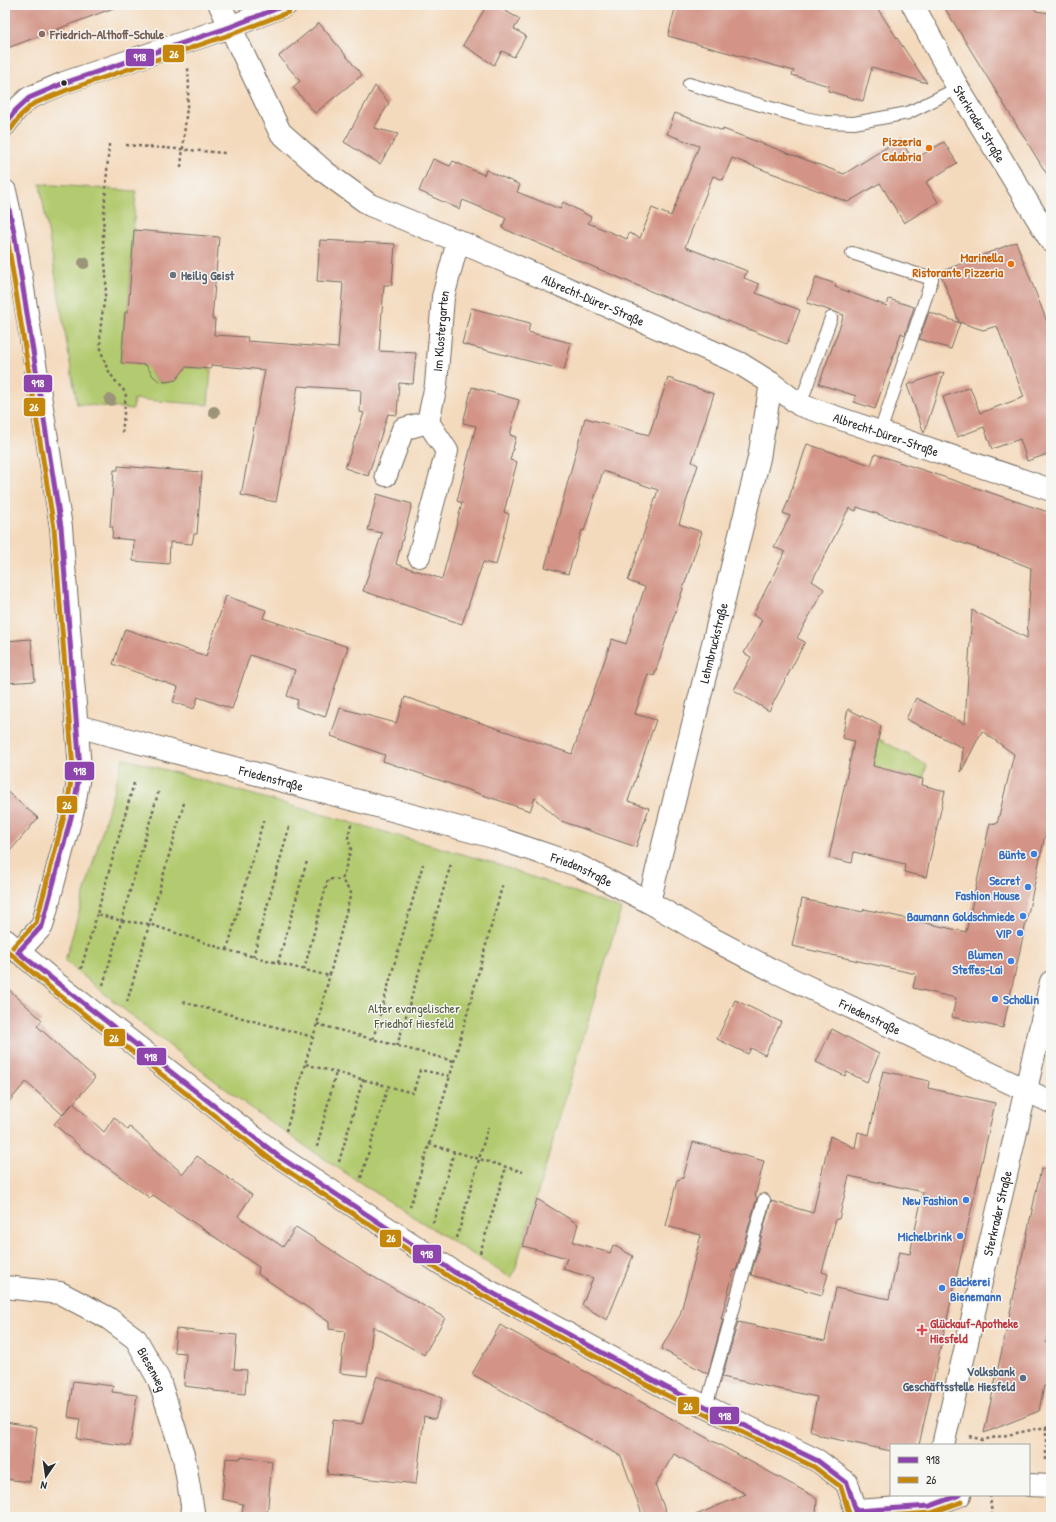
<svg xmlns="http://www.w3.org/2000/svg" width="1056" height="1522" font-family="'Patrick Hand',sans-serif">
<style>
.green{fill:#b3cb70;stroke:#6f7b4e}
.building{fill:#d39487}
.lines{fill:none;stroke-linecap:round;stroke-linejoin:round}
.lane-casing{stroke:#71685e;stroke-width:14}
.street-casing{stroke:#71685e;stroke-width:24}
.path{stroke:#71685e;stroke-width:2.5;stroke-dasharray:3 3;stroke-linecap:butt}
.lane{stroke:#fff;stroke-width:12}
.street{stroke:#fff;stroke-width:22}
.bus-1-casing{stroke:#f6f6f2;stroke-width:8}
.bus-2-casing{stroke:#f6f6f2;stroke-width:8}
.bus-1{stroke:#8e44ad;stroke-width:5}
.bus-2{stroke:#c4870b;stroke-width:5}
.tree{fill:#9c9478}
.education-dot{fill:#8d6e63;stroke:#f6f6f2;stroke-width:1.5}
.bus-dot{fill:#2b2b2b;stroke:#f6f6f2;stroke-width:1.5}
.food-dot{fill:#e8710a;stroke:#f6f6f2;stroke-width:1.5}
.worship-dot{fill:#6b7280;stroke:#f6f6f2;stroke-width:1.5}
.shop-dot{fill:#3f7fe0;stroke:#f6f6f2;stroke-width:1.5}
.health-dot{fill:#e0444e;stroke:#f6f6f2;stroke-width:1.5}
.service-dot{fill:#5c6f8a;stroke:#f6f6f2;stroke-width:1.5}
.labels{text-anchor:middle;stroke-width:3;stroke-linejoin:round;paint-order:stroke}
.education-label{font-size:13px;font-weight:bold;fill:#785e54;stroke:#f6f6f2;text-anchor:start}
.street-label{font-size:13px;fill:#2b2b2b;stroke:#f6f6f2}
.food-label{font-size:13px;font-weight:bold;fill:#c56008;stroke:#f6f6f2;text-anchor:end}
.worship-label{font-size:13px;font-weight:bold;fill:#5b616d;stroke:#f6f6f2;text-anchor:start}
.shop-label{font-size:13px;font-weight:bold;fill:#366cbe;stroke:#f6f6f2;text-anchor:end}
.park-label{font-size:13px;fill:#545b40;stroke:#f6f6f2}
.health-label{font-size:13px;font-weight:bold;fill:#be3a42;stroke:#f6f6f2;text-anchor:start}
.service-label{font-size:13px;font-weight:bold;fill:#4e5e75;stroke:#f6f6f2;text-anchor:end}
.line-badge{stroke:#f6f6f2;stroke-width:1.5}
.badge-label{font-size:11px;text-anchor:middle;font-weight:bold;fill:#fff}
</style>
<rect width="100%" height="100%" fill="#f6f6f2"/>
<filter id="ink" filterUnits="userSpaceOnUse"><feTurbulence type="fractalNoise" baseFrequency=".025" numOctaves="2"/><feDisplacementMap in="SourceGraphic" scale="8" xChannelSelector="R" yChannelSelector="G"/><feConvolveMatrix kernelMatrix="1 2 1 2 8 2 1 2 1" color-interpolation-filters="sRGB"/></filter>
<filter id="wash" filterUnits="userSpaceOnUse"><feTurbulence type="fractalNoise" baseFrequency=".012" numOctaves="4" result="noise"/><feDisplacementMap in="SourceGraphic" scale="16" xChannelSelector="R" yChannelSelector="G"/><feGaussianBlur stdDeviation="0.9" result="paint"/><feColorMatrix in="noise" values="0 0 0 0 0 0 0 0 0 0 0 0 0 0 0 0 0 1.4 0 .05"/><feComposite in="paint" operator="in"/></filter>
<g filter="url(#wash)">
<rect width="100%" height="100%" fill="#f4dabd"/>
<path class="green" d="M40,184L136,191L128,312L125,313L121,362L149,365C151,387 175,388 184,367L211,369L208,405L134,399L133,409L77,404Z
M879,739L927,765L923,779L873,767Z
M123,758L494,863L621,909L515,1270L511,1278C428,1226 345,1175 265,1118C196,1068 130,1015 65,961Z"/>
<g id="blocks">
<path class="building" d="M5,5H115L116,7L5,49Z
M487,5H494L520,19L514,29L526,36L514,57L502,51L494,65L463,45Z
M676,5H875L927,83L872,67L863,101L828,91L829,86L792,75L794,71L668,36Z
M943,5H1033L1036,11L1051,13V181Z
M319,23L362,75L315,113L293,87L300,81L279,56Z
M375,86L389,103L374,128L398,134L380,164L344,142Z
M675,113L723,131V129L844,174L900,139L913,160L944,142L957,163L926,182L938,202L904,223L880,183L848,202L732,158L723,180L713,176L685,247L747,271L744,278L759,284L756,293L800,310L787,344L655,293L502,228L506,218L463,200L459,209L419,191L433,159L450,166L453,161L484,175L486,170L520,185L517,192L560,209L563,202L591,217L588,223L627,239L629,233L640,238L652,208L671,216L699,146L667,134Z
M134,230L219,237L212,319H215L214,335L248,337L247,341L338,348L343,283L317,281L320,240L395,244L392,285H384L379,351L416,353L413,384L399,383L397,415L388,414L368,476L345,468L364,413L360,412L361,390L298,386L276,502L241,495L265,370L211,365V369L186,367L176,380L166,382L159,381L153,376L146,365L121,363L125,312H128Z
M1016,242L1051,332V453L1027,461L1020,439L992,449L984,427L957,437L943,397L970,387L980,413L1024,397L997,326L983,330L959,322L940,272Z
M816,277L836,284L835,287L887,306L889,299L914,307L905,335L901,333L875,409L854,402L856,396L819,384L844,315L807,303Z
M471,308L530,323L528,332L571,343L564,370L462,344Z
M929,312L960,323L951,349L919,339Z
M944,372L924,433L907,385Z
M668,378L714,394L692,462L698,465L679,524L702,532L654,676L648,674L635,714L656,720L628,801L649,808L636,847L561,821L535,798L530,811L383,761L385,755L331,736L340,708L396,723L405,697L572,754L612,639L626,644L645,587L628,581L658,490L603,471L584,531L582,530L568,574L545,567L585,418L649,435Z
M472,387L519,400L510,435L516,437L510,460L517,462L504,512L509,514L496,565L483,562L462,624L363,591L382,533L368,530L377,494L412,504L396,564L442,579L462,503L457,501L476,426L463,423Z
M807,444L871,465L875,454L1051,513V808L1003,1028L952,1017L956,998L913,988L916,974L792,946L802,899L863,912L864,909L966,932L990,823L997,824L1014,754L982,731L961,772L963,748L906,719L916,698L965,724L972,610L1027,638L1031,568L1006,558L857,507L856,511L849,508L812,581L824,589L797,638L805,642L769,711L734,690L751,657L744,653L762,620L753,615L785,552L774,547L790,516L783,513L787,504Z
M118,466L202,472L197,534H194L192,544L170,542L169,564L133,561L134,540L112,538L113,527H110L114,470H118Z
M226,596L266,610L263,618L348,647L325,717L296,707L298,700L287,696L295,670L250,655L232,709L198,697L194,709L173,702L178,687L113,664L125,629L206,656Z
M31,639L35,681L5,683V641Z
M848,709L881,726L873,766L923,779L922,785L945,791L926,877L904,872L905,864L854,852L852,863L829,858L854,741L842,738Z
M5,790L38,818L5,857Z
M5,986L42,1020L37,1026L95,1078L63,1115L26,1082L5,1106Z
M735,1000L781,1022L765,1055L751,1048L748,1054L717,1039Z
M832,1029L879,1054L867,1082L847,1072L845,1076L816,1062Z
M883,1071L929,1081L928,1088L995,1103L919,1445H891V1451L821,1436L810,1430L817,1397L722,1377L738,1322L825,1341L836,1288L889,1299L899,1252L910,1254L923,1192L849,1176L839,1219H836L822,1272L828,1274L822,1295L751,1275L771,1201L813,1213L830,1136L855,1148L858,1132L869,1135Z
M73,1103L104,1132L114,1117L128,1130L130,1127L183,1174L197,1156L252,1195L238,1216L283,1247L296,1227L372,1276L445,1318L424,1355L373,1326L367,1376L340,1373L345,1331L329,1329V1322L258,1274L259,1267L153,1195L150,1198L85,1151L54,1124Z
M693,1142L764,1161L755,1196L757,1197L736,1271L734,1270L721,1319H723L708,1374L661,1349L680,1315L701,1235L666,1226L677,1180L683,1178Z
M1041,1169L1051,1170V1320L1046,1343L1051,1344V1388L1044,1386L1039,1411L984,1433Z
M537,1199L578,1224L573,1242L610,1253L613,1245L633,1256L607,1320L582,1305L593,1278L563,1269L567,1258L523,1246Z
M500,1325L817,1498L816,1517H691L746,1494L674,1454L655,1485L668,1517H643L621,1456L472,1374Z
M176,1329L237,1335L234,1369L247,1370L245,1394L214,1391V1390L208,1389L184,1386L186,1353L174,1352Z
M377,1376L442,1398L435,1419L424,1416L416,1484L327,1474L333,1420L362,1424Z
M73,1381L113,1386L112,1392L137,1395L130,1446L77,1439L80,1419L68,1417Z
M5,1422L37,1427L30,1482L5,1479Z
M240,1457L272,1461L267,1517H242L243,1504L222,1499L226,1458L240,1459Z"/>
</g>
</g>
<g filter="url(#ink)">
<use href="#blocks" fill-opacity="0" stroke="#71685e" stroke-width="1"/>
<g class="lines">
<g class="lane-casing">
<path id="lane" d="M689,84L805,118L825,122L854,123L908,113L958,88
M852,253L932,279L880,432
M800,405L831,318
M706,1407L764,1200"/>
</g>
<g class="street-casing">
<g id="street">
<path id="s1" d="M220,5L280,132L325,172L370,205L458,241L739,363L771,383L800,405L1051,490"/>
<path id="s2" d="M913,5L958,88L1051,241"/>
<path d="M5,125L16,110L29,98L64,83L230,27L286,5"/>
<path d="M5,191L14,232L61,527L80,769L74,806L42,926L18,952"/>
<path id="s3" d="M386,475L403,429L428,422L436,385L443,297L458,241"/>
<path d="M419,556L447,451L428,422"/>
<path id="s4" d="M77,726L497,838L577,865L649,902L707,936L770,969L1051,1102"/>
<path id="s5" d="M649,902L759,458L771,383"/>
<path d="M5,940L57,984L278,1156L454,1272L665,1387L818,1461L847,1483L856,1511"/>
<path id="s6" d="M5,1287L60,1293L108,1318L136,1339L159,1380L184,1458L194,1517"/>
<path id="s7" d="M943,1445L1051,982"/>
<path d="M1029,1485L1051,1486"/>
<path d="M856,1511L930,1506L960,1495"/>
</g>
</g>
<path class="path" d="M109,144C107,174 104,205 103,235C103,253 107,270 106,287C104,310 96,335 103,357C107,372 116,382 126,393L122,434
M126,145L226,153
M181,167L189,86L188,68
M134,783L97,914L122,921L149,924L227,950L329,976
M351,824L348,838L351,849L342,880L351,893L317,1024L305,1064L413,1093L420,1070L450,1076L503,883
M227,950L264,818
M253,957L290,824
M278,963L307,861
M81,969L97,914
M304,970L328,879L342,880
M103,985L159,790
M127,1002L184,803
M183,1002L313,1037
M317,1024L453,1061
M373,1039L423,864
M397,1046L451,864
M286,1131L305,1064
M429,1144L523,1172
M317,1147L336,1072
M339,1162L363,1079
M361,1178L388,1086
M410,1207L450,1076
M433,1223L454,1152
M457,1238L488,1127
M480,1253L506,1167
M1046,1427V1461
M969,1436L982,1440L1051,1426
M990,1495L992,1517"/>
<use href="#lane" class="lane"/>
<use href="#street" class="street"/>
<g class="bus-1-casing">
<path id="bus-1" d="M5,125L16,110L29,98L64,83L230,27L286,5
M5,191L14,232L61,527L80,769L74,806L42,926L18,952
M18,952L278,1156L454,1272L665,1387L818,1461L847,1483L856,1511
M856,1511L930,1506L960,1495"/>
</g>
<g class="bus-2-casing">
<path id="bus-2" d="M11,129L21,115L33,104L67,90L232,34L289,12
M5,224L54,528L73,769L67,805L36,923L13,947
M5,949L53,990L274,1162L451,1278L662,1393L814,1467L841,1487L849,1513
M871,1517L931,1513L962,1502"/>
</g>
<use href="#bus-1" class="bus-1"/>
<use href="#bus-2" class="bus-2"/>
</g>
<g class="tree">
<circle cx="84" cy="263" r="6"/>
<circle cx="110" cy="400" r="6"/>
<circle cx="214" cy="412" r="6"/>
</g>
</g>
<circle class="education-dot" cx="42" cy="34" r="4"/>
<circle class="bus-dot" cx="64" cy="83" r="3.5"/>
<g class="food-dot">
<circle cx="929" cy="148" r="4"/>
<circle cx="1011" cy="264" r="4"/>
</g>
<circle class="worship-dot" cx="173" cy="275" r="4"/>
<g class="shop-dot">
<circle cx="1034" cy="854" r="4"/>
<circle cx="1028" cy="887" r="4"/>
<circle cx="1023" cy="916" r="4"/>
<circle cx="1020" cy="933" r="4"/>
<circle cx="1011" cy="961" r="4"/>
<circle cx="995" cy="999" r="4"/>
<circle cx="966" cy="1200" r="4"/>
<circle cx="960" cy="1236" r="4"/>
<circle cx="942" cy="1288" r="4"/>
</g>
<path class="health-dot" d="M920 1324h4v4h4v4h-4v4h-4v-4h-4v-4h4z"/>
<circle class="service-dot" cx="1023" cy="1378" r="4"/>
<g class="labels">
<g class="education-label">
<text x="50" y="39">Friedrich-Althoff-Schule</text>
</g>
<g class="street-label">
<text dy="5" stroke="none"><textPath href="#s2" startOffset="136">Sterkrader Straße</textPath></text>
<text dy="5" stroke="none"><textPath href="#s1" startOffset="499">Albrecht-Dürer-Straße</textPath></text>
<text dy="5" stroke="none"><textPath href="#s3" startOffset="167">Im Klostergarten</textPath></text>
<text dy="5" stroke="none"><textPath href="#s1" startOffset="823">Albrecht-Dürer-Straße</textPath></text>
<text dy="5" stroke="none"><textPath href="#s5" startOffset="267">Lehmbruckstraße</textPath></text>
<text dy="5" stroke="none"><textPath href="#s4" startOffset="201">Friedenstraße</textPath></text>
<text dy="5" stroke="none"><textPath href="#s4" startOffset="525">Friedenstraße</textPath></text>
<text dy="5" stroke="none"><textPath href="#s4" startOffset="849">Friedenstraße</textPath></text>
<text dy="5" stroke="none"><textPath href="#s7" startOffset="238">Sterkrader Straße</textPath></text>
<text dy="5" stroke="none"><textPath href="#s6" startOffset="179">Biesenweg</textPath></text>
</g>
<g class="food-label">
<text x="921" y="146">Pizzeria<tspan x="921" dy="15">Calabria</tspan></text>
<text x="1003" y="262">Marinella<tspan x="1003" dy="15">Ristorante Pizzeria</tspan></text>
</g>
<g class="worship-label">
<text x="181" y="280">Heilig Geist</text>
</g>
<g class="shop-label">
<text x="1026" y="859">Bünte</text>
<text x="1020" y="885">Secret<tspan x="1020" dy="15">Fashion House</tspan></text>
<text x="1015" y="921">Baumann Goldschmiede</text>
<text x="1012" y="938">VIP</text>
<text x="1003" y="959">Blumen<tspan x="1003" dy="15">Steffes-Lai</tspan></text>
<text x="1003" y="1004" text-anchor="start">Schollin</text>
<text x="958" y="1205">New Fashion</text>
<text x="952" y="1241">Michelbrink</text>
<text x="950" y="1286" text-anchor="start">Bäckerei<tspan x="950" dy="15">Bienemann</tspan></text>
</g>
<g class="park-label">
<text x="414" y="1013">Alter evangelischer<tspan x="414" dy="15">Friedhof Hiesfeld</tspan></text>
</g>
<g class="health-label">
<text x="930" y="1328">Glückauf-Apotheke<tspan x="930" dy="15">Hiesfeld</tspan></text>
</g>
<g class="service-label">
<text x="1015" y="1376">Volksbank<tspan x="1015" dy="15">Geschäftsstelle Hiesfeld</tspan></text>
</g>
</g>
<g class="line-badge">
<rect x="162" y="44" width="23" height="19" rx="4" fill="#c4870b"/>
<rect x="125" y="48" width="30" height="19" rx="4" fill="#8e44ad"/>
<rect x="23" y="374" width="30" height="19" rx="4" fill="#8e44ad"/>
<rect x="23" y="397" width="23" height="20" rx="4" fill="#c4870b"/>
<rect x="64" y="761" width="31" height="20" rx="4" fill="#8e44ad"/>
<rect x="56" y="795" width="22" height="19" rx="4" fill="#c4870b"/>
<rect x="103" y="1028" width="23" height="19" rx="4" fill="#c4870b"/>
<rect x="136" y="1047" width="31" height="19" rx="4" fill="#8e44ad"/>
<rect x="379" y="1229" width="23" height="19" rx="4" fill="#c4870b"/>
<rect x="412" y="1244" width="30" height="20" rx="4" fill="#8e44ad"/>
<rect x="677" y="1396" width="23" height="19" rx="4" fill="#c4870b"/>
<rect x="709" y="1406" width="31" height="19" rx="4" fill="#8e44ad"/>
</g>
<g class="badge-label">
<text x="174" y="58">26</text>
<text x="140" y="61">918</text>
<text x="38" y="387">918</text>
<text x="34" y="411">26</text>
<text x="80" y="775">918</text>
<text x="67" y="809">26</text>
<text x="114" y="1042">26</text>
<text x="151" y="1061">918</text>
<text x="391" y="1242">26</text>
<text x="427" y="1258">918</text>
<text x="688" y="1410">26</text>
<text x="725" y="1420">918</text>
</g>
<rect width="1056" height="1522" fill="none" stroke="#f6f6f2" stroke-width="20"/>
<rect x="890" y="1444" width="140" height="52" fill="#f6f6f2" stroke="#a5a5a2"/>
<rect x="898" y="1457" width="20" height="6" fill="#8e44ad" stroke="#a5a5a2"/>
<text x="926" y="1464" font-size="12" fill="#2b2b2b">918</text>
<rect x="898" y="1477" width="20" height="6" fill="#c4870b" stroke="#a5a5a2"/>
<text x="926" y="1484" font-size="12" fill="#2b2b2b">26</text>
<g transform="translate(46 1476) rotate(193)" stroke="#f6f6f2" stroke-width="3" paint-order="stroke">
<path d="M0-3L7 15L0 10L-7 15Z" fill="#2b2b2b"/>
<text y="-6" font-size="11" font-weight="bold" text-anchor="middle" fill="#2b2b2b">N</text>
</g>
</svg>
